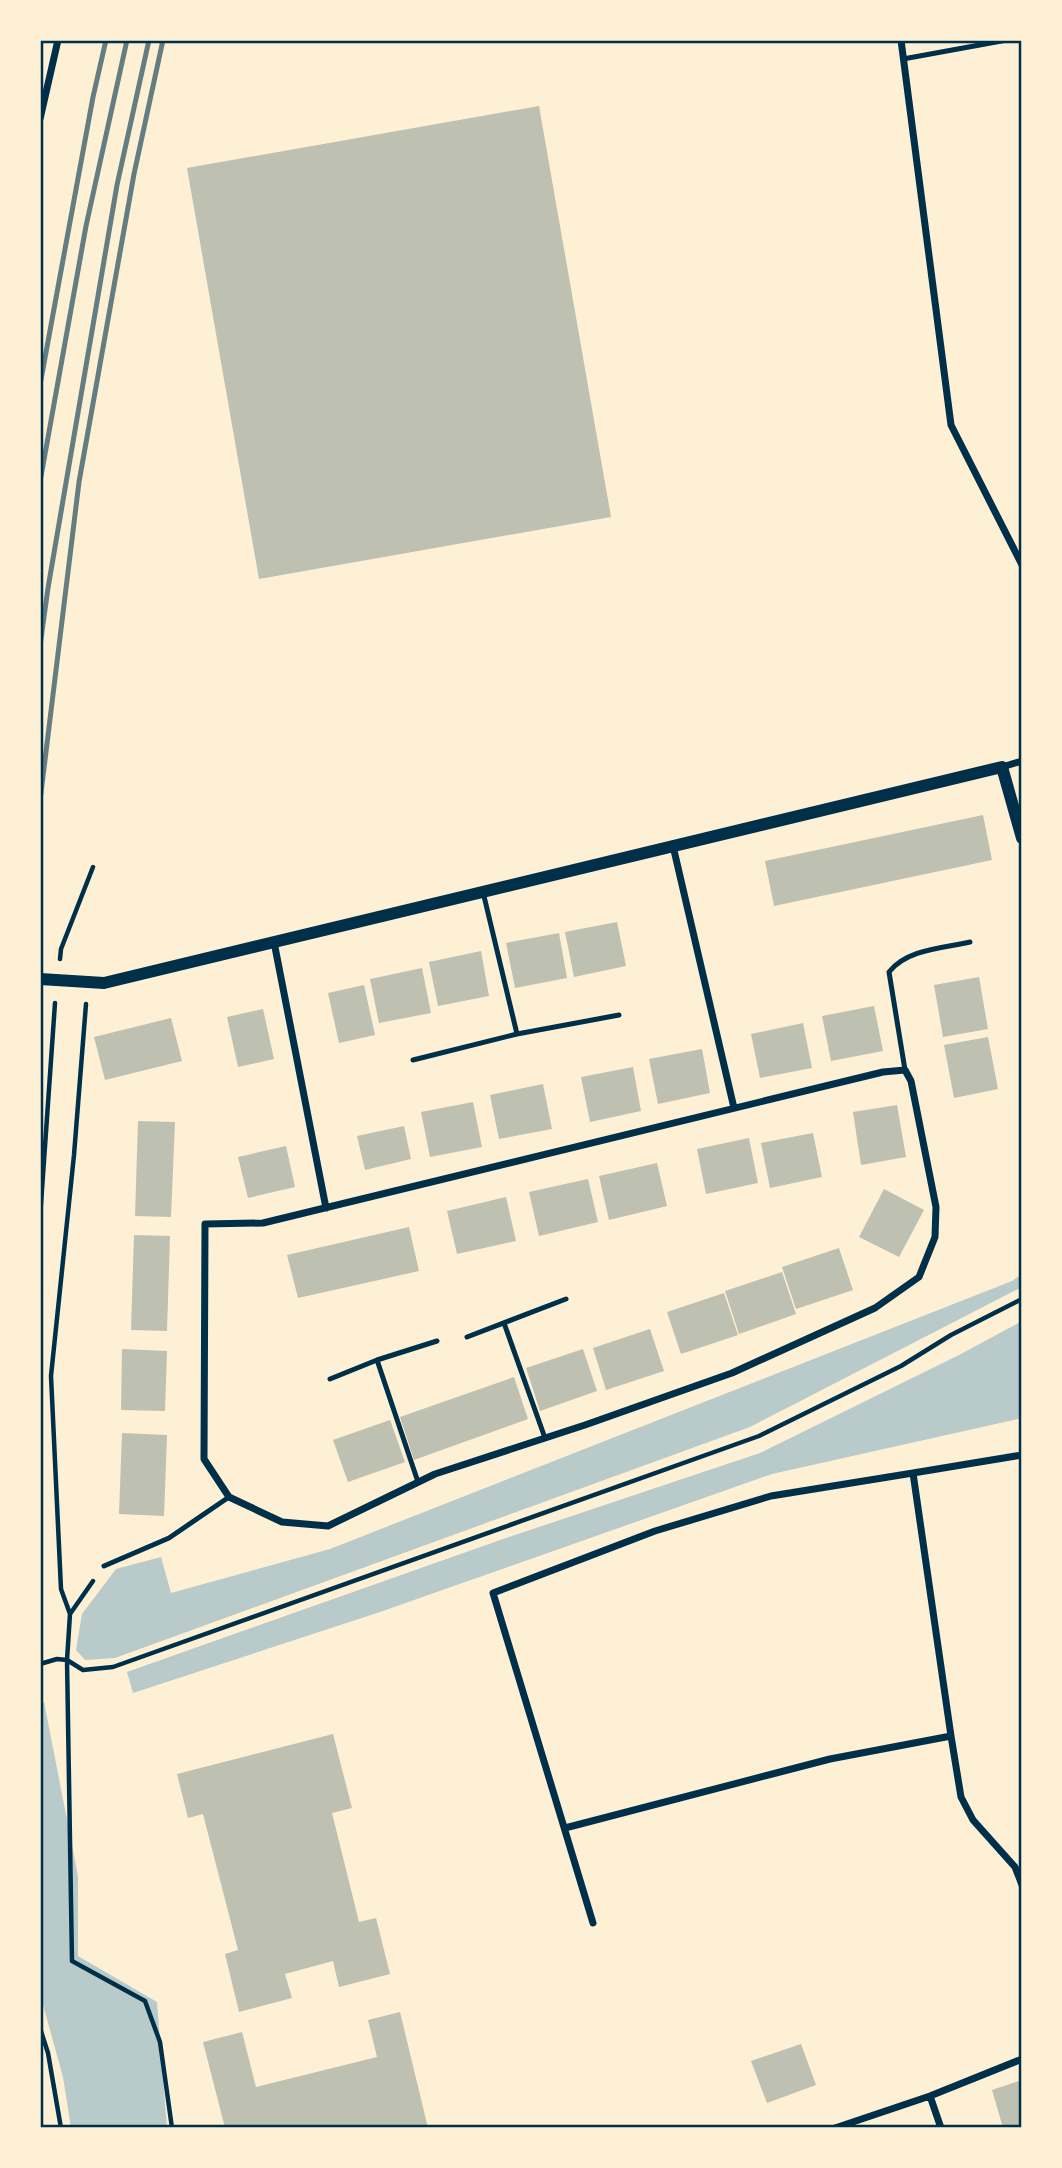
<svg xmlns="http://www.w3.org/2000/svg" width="1062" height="2168" font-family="Figtree,sans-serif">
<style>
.green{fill:#b9caca}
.building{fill:#bec0b2}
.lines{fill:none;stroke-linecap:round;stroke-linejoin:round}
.path{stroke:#003049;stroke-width:4.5}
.service{stroke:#003049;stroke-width:5}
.minor{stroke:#003049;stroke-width:7}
.tertiary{stroke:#003049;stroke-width:12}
.rail{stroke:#657d81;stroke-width:5}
.neatline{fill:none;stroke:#003049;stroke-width:2.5}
</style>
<rect width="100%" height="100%" fill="#fdf0d5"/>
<path class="green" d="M1022,1274V1287L750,1427L115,1658L85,1660L76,1650L82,1614L116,1569L161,1557L171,1593L330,1549L1012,1281Z
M1022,1321V1413L1018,1419L772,1474L380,1612L133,1693L127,1672L503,1539L760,1453L959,1355Z
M44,1702L78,1876V1956L157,2002L167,2128H71L63,2077L40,1994V1703Z"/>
<path class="building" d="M539,106L611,517L259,579L187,168Z
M983,815L992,860L774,906L765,861Z
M617,922L626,966L574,977L565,932Z
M559,933L567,978L515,988L506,943Z
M481,951L489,996L438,1006L429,962Z
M422,968L431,1013L379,1023L370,979Z
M979,977L988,1029L943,1037L934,985Z
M364,985L375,1035L339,1043L328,993Z
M874,1006L883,1051L831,1061L822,1016Z
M263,1009L274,1059L238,1067L227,1017Z
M171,1018L182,1061L105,1080L94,1037Z
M803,1023L812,1068L760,1078L751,1034Z
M988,1037L998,1089L954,1098L944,1045Z
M702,1049L710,1093L658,1104L649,1059Z
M633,1067L641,1111L590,1122L581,1077Z
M543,1084L552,1129L499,1139L490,1095Z
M473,1102L482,1147L430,1157L421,1112Z
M897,1105L906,1157L861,1165L853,1112Z
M138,1121L175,1122L171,1217L135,1216Z
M404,1126L411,1159L365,1170L357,1136Z
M813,1133L822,1177L770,1188L761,1143Z
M749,1138L758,1183L706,1194L697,1149Z
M286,1146L295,1187L248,1198L238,1157Z
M657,1163L667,1206L609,1220L599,1176Z
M588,1179L598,1222L539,1236L529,1192Z
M884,1189L924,1210L899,1257L859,1237Z
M506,1197L516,1241L457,1254L447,1211Z
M409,1227L419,1271L298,1298L287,1255Z
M134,1235L170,1236L167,1331L131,1330Z
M839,1248L853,1290L796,1309L782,1267Z
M782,1272L796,1314L739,1334L725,1291Z
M724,1293L738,1335L681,1354L667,1312Z
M650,1329L664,1371L606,1390L593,1348Z
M122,1349L167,1351L165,1411L121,1410Z
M583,1349L597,1391L540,1411L526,1368Z
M514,1377L528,1419L414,1460L400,1417Z
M390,1420L405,1462L348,1482L333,1440Z
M122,1433L167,1435L164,1516L119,1514Z
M333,1734L352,1808L332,1813L359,1922L376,1918L390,1974L339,1987L333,1961L285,1974L292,1998L239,2012L225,1954L238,1950L203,1814L188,1818L177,1774Z
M400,2012L428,2128H225L203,2042L242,2032L256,2087L377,2057L368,2020Z
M801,2044L816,2085L767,2103L751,2061Z
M1022,2080V2128H1003L992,2090Z"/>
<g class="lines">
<path class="path" d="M60,959L61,949L93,867
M40,1218L55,1003
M93,1581L70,1614L67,1660L72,1961L145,2001L160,2042L172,2128
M70,1614L61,1589L51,1376L74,1155L86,1004
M40,1664L57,1659L67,1660L83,1670L113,1667L759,1436L901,1366L951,1335L1022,1299
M40,2028L48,2053L61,2128"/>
<path class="service" d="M903,59L1007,40
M483,892L517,1034L619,1015
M413,1060L517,1034
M905,1070L889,972C907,949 944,948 970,942
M504,1323L545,1438
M467,1337L566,1299
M377,1360L418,1482
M330,1379L377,1360L437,1341
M104,1566L169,1538L229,1497"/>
<path class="minor" d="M901,40L951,425L1022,565
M40,119L58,40
M1002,767L1022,761
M673,846L734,1108
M274,942L326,1208
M905,1070L911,1081L936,1207L935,1237L919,1277L875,1308L732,1373L585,1425L435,1474L328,1526L282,1522L229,1497L204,1459L205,1224L263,1223L883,1072Z
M1022,1455L913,1473L951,1736L961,1797L973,1820L1015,1867L1022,1885
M565,1828L830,1759L951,1736
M593,1923L493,1593L655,1531L771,1496L913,1473
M930,2096L941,2128
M835,2128L930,2096L1022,2059"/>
<path class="tertiary" d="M40,979L104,983L1002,767L1022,838"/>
<path class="rail" d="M40,385L93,97L106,40
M40,482L86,226L127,40
M40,646L48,588L117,185L149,40
M40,801L79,482L134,174L163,40"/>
</g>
<rect width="1062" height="2168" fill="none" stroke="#fdf0d5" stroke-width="84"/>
<rect x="42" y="42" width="978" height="2084" class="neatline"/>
</svg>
